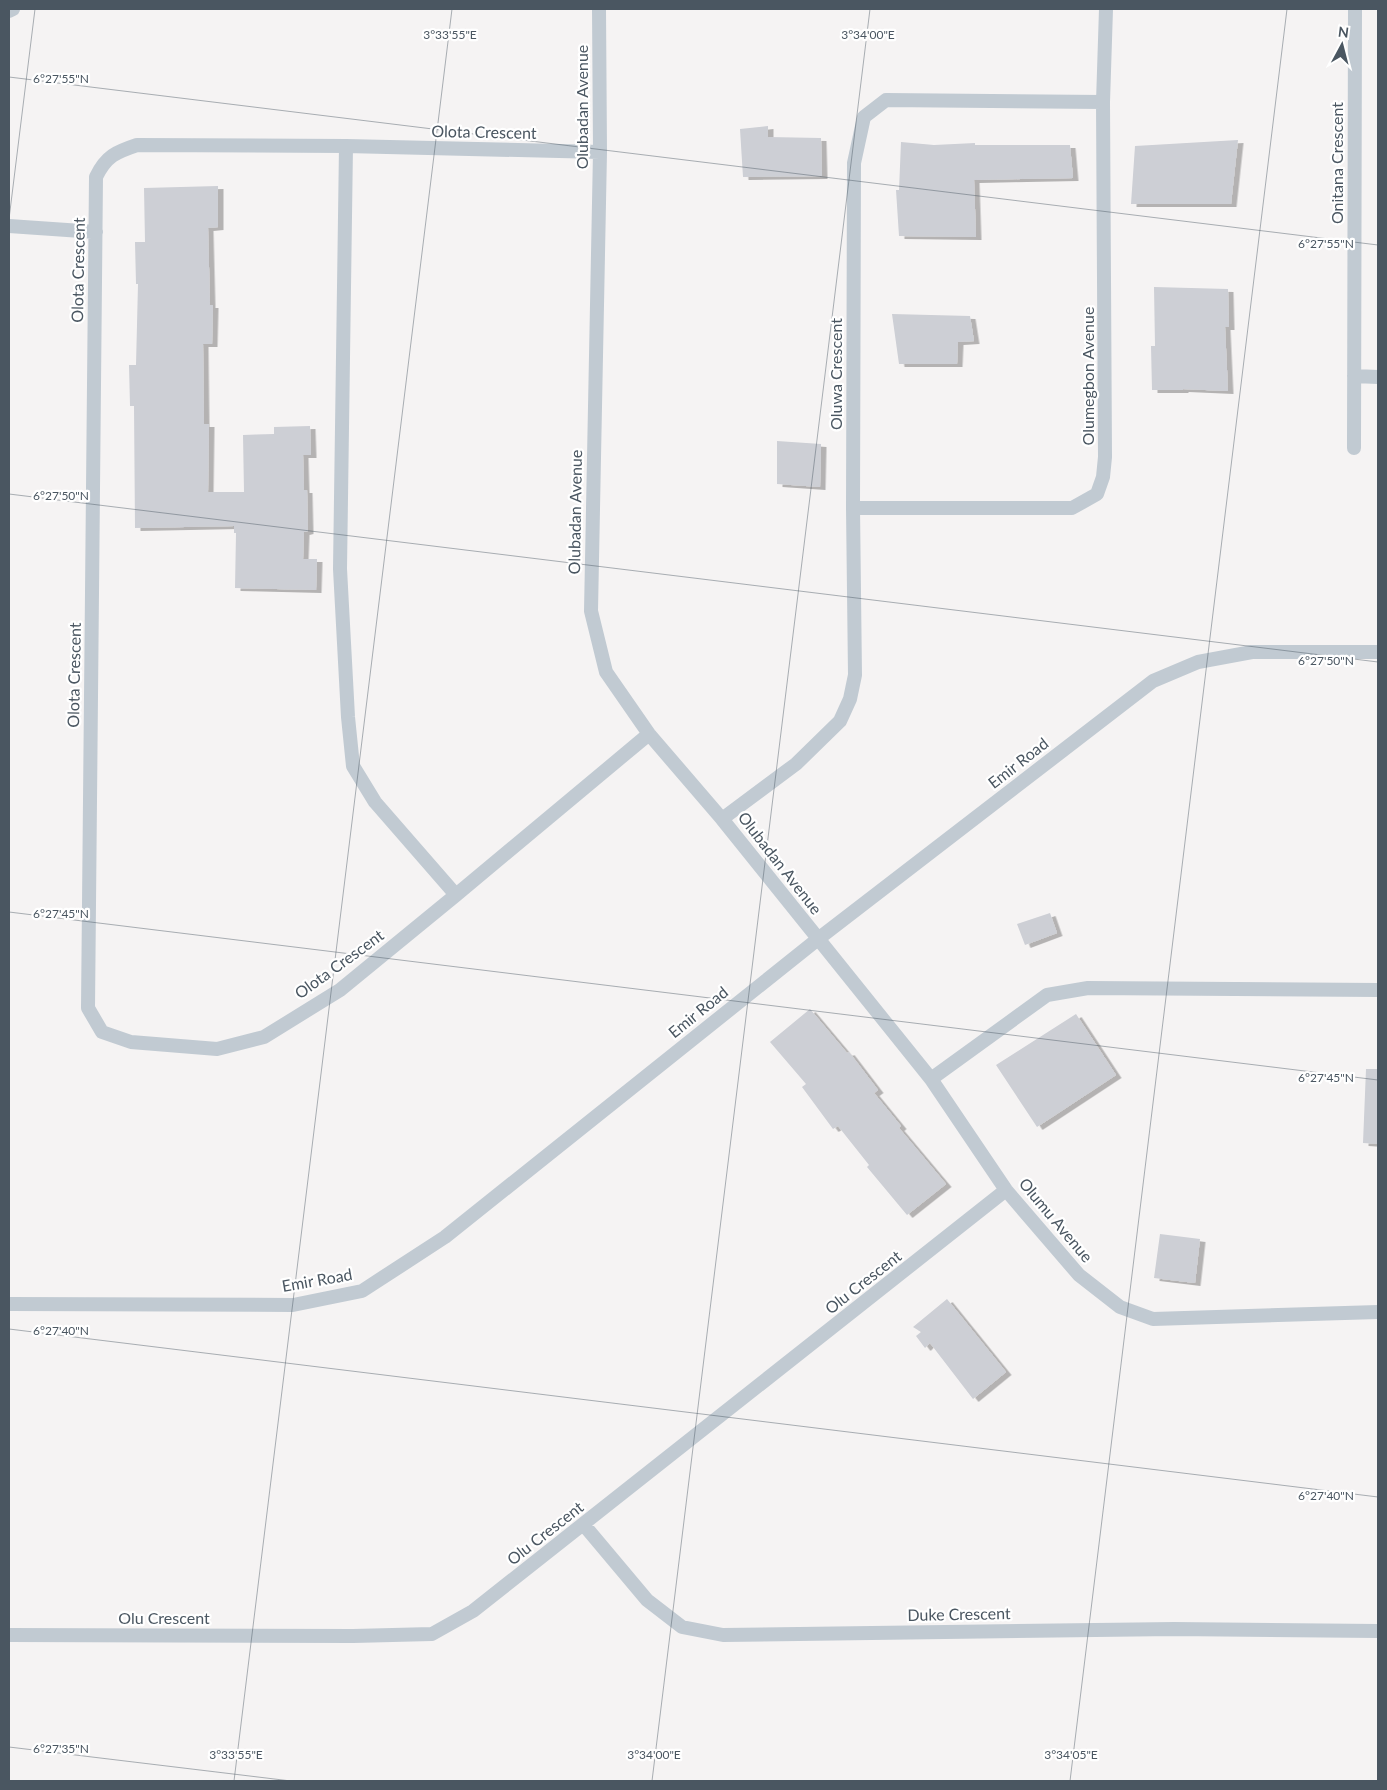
<svg xmlns="http://www.w3.org/2000/svg" width="1387" height="1790" font-family="Lato,sans-serif">
<style>
.building{fill:#cdcfd5;filter:url(#shadow)}
.lines{fill:none;stroke-linecap:round;stroke-linejoin:round}
.minor{stroke:#c1cad2;stroke-width:14}
.ticks{fill:none;stroke:#4a5661;stroke-width:1;stroke-opacity:0.45}
.labels{text-anchor:middle;stroke-width:4.5;stroke-linejoin:round;paint-order:stroke}
.street-label{font-size:16px;fill:#4a5661;stroke:#fff}
.ticks-label{font-size:12px;text-anchor:middle;fill:#4a5661;stroke:#fff;stroke-width:4.5;stroke-linejoin:round;paint-order:stroke}
</style>
<defs>
<filter id="shadow"><feDropShadow dx="5.5" dy="3" stdDeviation="0" flood-color="#0004"/></filter>
</defs>
<rect width="100%" height="100%" fill="#f5f3f3"/>
<path class="building" d="M768,126V137L821,138L822,176L743,177L740,129Z
M1238,140L1231,204H1131L1135,146Z
M901,142L934,145L975,143V145H1070L1073,178L974,180L976,237L899,236L896,190H899Z
M218,186V227L208,228L210,305H213L212,344H203L204,424H209L208,492H244L243,435L274,434V427L310,426L311,455H303L304,490H307L308,531L304,532L303,559H317L316,590L235,588L236,533H234V526L135,528L134,406H130L129,365H136L138,284H136L135,242H145L144,188Z
M1154,287L1228,289L1229,327H1225L1228,391L1183,389V390H1152L1151,346H1155Z
M892,314L970,316L974,341L958,342L957,364H899Z
M777,441L821,444L820,487L777,484Z
M1050,913L1057,933L1025,945L1017,924Z
M810,1009L847,1053L849,1052L878,1090L874,1093L901,1126L899,1128L946,1184L907,1215L867,1167L869,1165L838,1126L833,1129L802,1087L806,1084L770,1042Z
M1076,1014L1116,1075L1037,1127L996,1065Z
M1366,1069H1378V1144L1363,1143Z
M1160,1234L1200,1239L1195,1283L1154,1278Z
M947,1299L1006,1372L973,1399L930,1343L925,1348L916,1336L921,1332L913,1327Z"/>
<g class="lines">
<path class="minor" d="M599,9L600,152L591,611L606,672L649,734L722,819L931,1079L1006,1190L1079,1275L1120,1307L1153,1319L1378,1312
M9,11L13,9
M346,146L340,569L348,717L353,766L375,802L456,895
M600,152L346,146L137,145C116,152 106,156 96,177L88,1008L102,1032L131,1042L217,1049L264,1037L340,990L456,895L649,734
M9,226L96,232
M1354,376L1378,377
M1354,448L1355,9
M853,508H1072L1097,494L1103,477L1105,457L1103,102L1106,9
M722,819L796,764L840,721L850,699L855,675L853,508L854,163L864,117L886,100L1103,102
M931,1079L1047,995L1088,988L1378,990
M9,1304L293,1305L362,1291L445,1237L818,939L1153,681L1198,662L1252,652H1378
M584,1525L647,1600L682,1627L723,1635L1174,1629L1378,1631
M9,1635L353,1636L432,1634L473,1611L1006,1190"/>
</g>
<path class="ticks" d="M9,77L1378,245M9,219L35,9M9,494L1378,662M9,912L1378,1080M9,1329L1378,1497M9,1747L291,1781M234,1781L452,9M652,1781L870,9M1070,1781L1287,9"/>
<g class="labels">
<g class="street-label">
<text transform="translate(582 107) rotate(-90)" y="6">Olubadan Avenue</text>
<text transform="translate(484 132) rotate(1)" y="6">Olota Crescent</text>
<text transform="translate(1337 163) rotate(-90)" y="6">Onitana Crescent</text>
<text transform="translate(78 270) rotate(-89)" y="6">Olota Crescent</text>
<text transform="translate(836 374) rotate(-90)" y="6">Oluwa Crescent</text>
<text transform="translate(1088 376) rotate(-90)" y="6">Olumegbon Avenue</text>
<text transform="translate(575 512) rotate(-89)" y="6">Olubadan Avenue</text>
<text transform="translate(74 675) rotate(-89)" y="6">Olota Crescent</text>
<text transform="translate(1018 763) rotate(-38)" y="6">Emir Road</text>
<text transform="translate(780 863) rotate(52)" y="6">Olubadan Avenue</text>
<text transform="translate(339 964) rotate(-36)" y="6">Olota Crescent</text>
<text transform="translate(698 1012) rotate(-39)" y="6">Emir Road</text>
<text transform="translate(1056 1220) rotate(50)" y="6">Olumu Avenue</text>
<text transform="translate(317 1280) rotate(-10)" y="6">Emir Road</text>
<text transform="translate(863 1282) rotate(-38)" y="6">Olu Crescent</text>
<text transform="translate(545 1533) rotate(-38)" y="6">Olu Crescent</text>
<text transform="translate(959 1614) rotate(-1)" y="6">Duke Crescent</text>
<text x="164" y="1624">Olu Crescent</text>
</g>
</g>
<g class="ticks-label">
<text x="450" y="39">3°33'55"E</text>
<text x="868" y="39">3°34'00"E</text>
<text x="61" y="83">6°27'55"N</text>
<text x="1326" y="248">6°27'55"N</text>
<text x="61" y="500">6°27'50"N</text>
<text x="1326" y="665">6°27'50"N</text>
<text x="61" y="918">6°27'45"N</text>
<text x="1326" y="1082">6°27'45"N</text>
<text x="61" y="1335">6°27'40"N</text>
<text x="1326" y="1500">6°27'40"N</text>
<text x="61" y="1753">6°27'35"N</text>
<text x="236" y="1759">3°33'55"E</text>
<text x="654" y="1759">3°34'00"E</text>
<text x="1071" y="1759">3°34'05"E</text>
</g>
<rect width="1387" height="1790" fill="none" stroke="#4a5661" stroke-width="20"/>
<g transform="translate(1342 45) rotate(7)" stroke="#ffffff" stroke-width="4" paint-order="stroke">
<path d="M0-4L9 19L0 12L-9 19Z" fill="#4a5661"/>
<text y="-8" font-size="14" font-weight="bold" text-anchor="middle" fill="#4a5661">N</text>
</g>
</svg>
